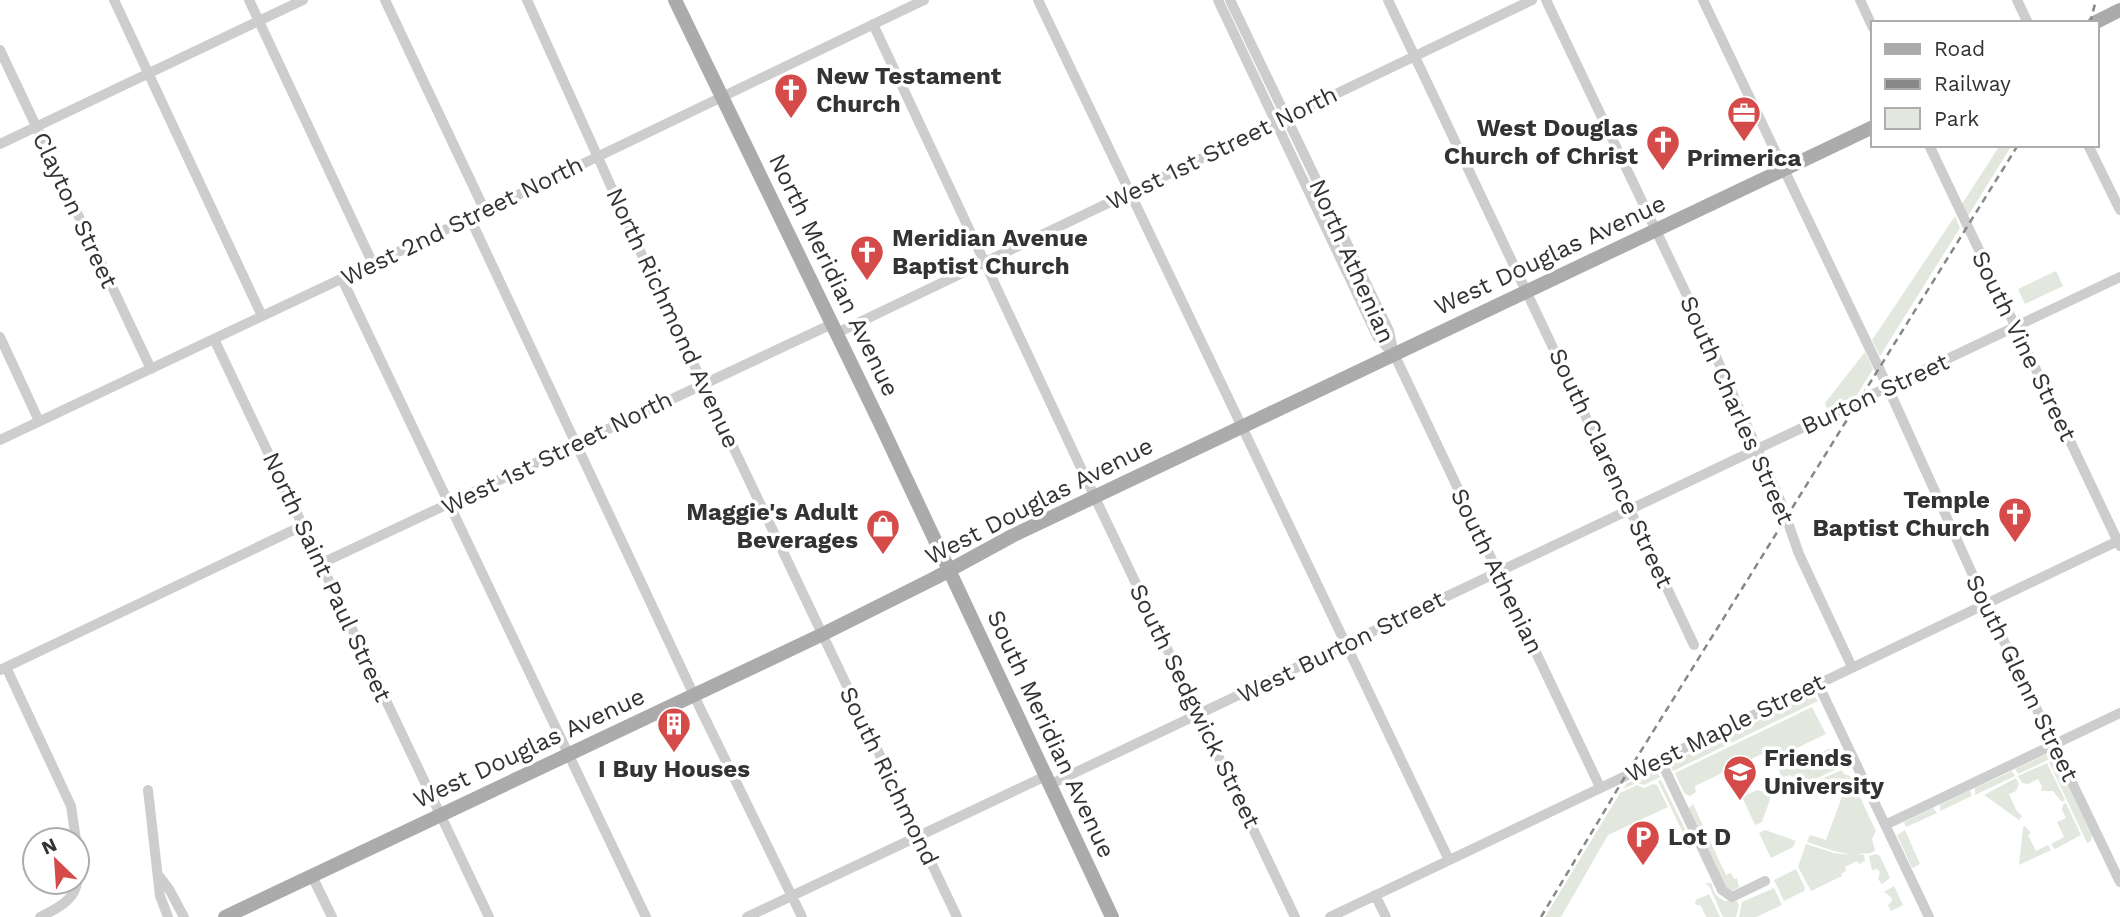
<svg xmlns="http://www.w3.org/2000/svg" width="2120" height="917" font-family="'Work Sans',sans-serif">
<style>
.green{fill:#e2e8dd}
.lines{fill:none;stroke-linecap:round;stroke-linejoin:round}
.minor{stroke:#cdcdcd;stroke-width:10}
.major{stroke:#ababab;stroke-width:14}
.rail{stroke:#888;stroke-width:2.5;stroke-dasharray:7 5;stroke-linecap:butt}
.labels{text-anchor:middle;stroke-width:7;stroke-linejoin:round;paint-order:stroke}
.poi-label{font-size:24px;font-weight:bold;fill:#333;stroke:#fff;text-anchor:start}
.street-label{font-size:24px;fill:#333;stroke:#fff}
</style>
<rect width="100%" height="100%" fill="#fff"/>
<path class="green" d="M2000,145H2012L1968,216L1962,204Z
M1955,216L1960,228L1880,356L1872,340Z
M2056,271L2063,286L2025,304L2018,289Z
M1865,352L1873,369L1857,395L1827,409L1825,403Z
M1810,696H1814L1818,701L1673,771L1671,764L1674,761Z
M1812,707L1826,734L1795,749L1772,756L1768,751L1695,786L1696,792L1690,796L1684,793L1675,773Z
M1833,747L1841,767L1813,780L1801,777L1797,779L1789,775L1781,778L1778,765L1804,760Z
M2047,754H2051L2054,757L2018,774L2015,769Z
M2055,759L2092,836L2091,841L2087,843L2049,762Z
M2047,763L2065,800L2062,802L2053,791H2041L2042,786L2038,779L2028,784L2022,783L2018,776Z
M1655,770L1660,777L1644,785L1637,783L1623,789L1626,784Z
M1842,770L1844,774L1850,776L1876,831L1872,839L1875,850L1871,853L1857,854L1864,855L1865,861L1859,864L1857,861L1845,867L1846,871L1841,874L1842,876L1811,891L1798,867L1806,844L1834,853L1853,855L1834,851L1807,842L1810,835L1826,840L1843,794L1818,785L1816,781Z
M2012,771L2015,776L1975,795V788Z
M2016,778L2019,784L2016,791L2009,794L2016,810L2022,816L2019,820L1984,795Z
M1661,780L1686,831L1684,835L1658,781Z
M1653,784L1657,785L1668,807L1608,835L1561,917H1545L1620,793L1637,785L1644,788Z
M1757,790L1772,794L1762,822L1755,825L1742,797Z
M1970,790L1972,796L1940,811V805Z
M2066,803L2081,835L2055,849L2051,844L2064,837L2057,822L2066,818L2062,810L2063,804Z
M1693,804L1726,875L1731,873L1734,879L1737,878L1739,887L1732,891L1727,890L1688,809Z
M1933,808L1937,813L1906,827L1904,822Z
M2025,826L2031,833L2028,835L2036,851L2048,845L2051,850L2019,865L2023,827Z
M1765,830L1796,841L1793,847L1771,858L1759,833Z
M1905,830L1920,864L1912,868L1897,835Z
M1876,854L1880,856L1890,878L1882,884L1878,879L1880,872L1877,869L1872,870L1869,856Z
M1796,869L1805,888L1804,891L1784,901L1774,880Z
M1705,883H1711L1715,894L1724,901H1737L1739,906L1736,917H1723L1709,886Z
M1894,886L1903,905L1891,911L1888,905L1892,901V898L1884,892Z
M1774,888L1782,905L1756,917H1739L1742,902Z
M1709,894L1720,917H1706L1701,906L1695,904L1696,900Z"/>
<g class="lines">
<path class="minor" d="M114,0L262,316
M249,0L373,264
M385,0L485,211
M527,0L646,264L957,917
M1038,0L1449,860
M1218,0L1378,338L1392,352
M1230,0L1389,331L1394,354L1600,787
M1388,0L1694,645
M1546,0L1713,350L1780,500L1799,554L1852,667
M1703,0L1879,368L1986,604L2120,882
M1860,0L1873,28
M2017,0L2028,23
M873,24L1088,483L1295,917
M0,50L151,369
M0,144L303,0
M1929,145L2120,546
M2088,145L2120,210
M470,218L701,710L802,917
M342,279L646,917
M837,333L1532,0
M0,337L39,421
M214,339L489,917
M0,440L470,218L924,0
M320,564L832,324
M6,667L71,806L76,840
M0,670L302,526
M1818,684L1929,917
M1660,759L1722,890L1732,897L1765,881
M1051,784L2120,277
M148,790L160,896L168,917
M1885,825L2120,713
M159,876L169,889L184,917
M312,876L332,917
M1375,895L1386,917
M40,917C78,899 81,889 77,848
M747,917L1048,775
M1330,917L2120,540"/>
<path class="major" d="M675,0L880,423L1112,917
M2094,23L2120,10
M225,917L821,635L935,578L1012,536L1873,127"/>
<path class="rail" d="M2090,23L2096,0
M1541,917L1626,775L2018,145"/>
</g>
<defs>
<g id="church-pin" transform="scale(1.75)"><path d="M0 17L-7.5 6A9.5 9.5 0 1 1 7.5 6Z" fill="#d54b4a" stroke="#fff"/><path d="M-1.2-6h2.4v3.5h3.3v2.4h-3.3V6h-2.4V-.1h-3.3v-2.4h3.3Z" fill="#fff"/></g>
<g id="office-pin" transform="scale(1.75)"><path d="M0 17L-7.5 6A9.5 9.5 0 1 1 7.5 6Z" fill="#d54b4a" stroke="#fff"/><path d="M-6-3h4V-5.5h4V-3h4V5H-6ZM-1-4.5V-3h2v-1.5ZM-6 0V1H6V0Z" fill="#fff"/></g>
<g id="shop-pin" transform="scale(1.75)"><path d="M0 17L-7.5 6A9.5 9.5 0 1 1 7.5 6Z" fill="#d54b4a" stroke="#fff"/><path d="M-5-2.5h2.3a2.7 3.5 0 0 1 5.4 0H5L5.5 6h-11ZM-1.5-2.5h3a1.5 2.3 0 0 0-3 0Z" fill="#fff"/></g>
<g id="building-pin" transform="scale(1.75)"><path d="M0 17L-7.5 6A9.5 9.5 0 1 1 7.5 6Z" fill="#d54b4a" stroke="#fff"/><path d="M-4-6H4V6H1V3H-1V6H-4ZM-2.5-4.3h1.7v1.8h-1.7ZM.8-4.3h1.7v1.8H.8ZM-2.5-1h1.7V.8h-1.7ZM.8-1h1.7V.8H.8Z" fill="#fff"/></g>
<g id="university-pin" transform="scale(1.75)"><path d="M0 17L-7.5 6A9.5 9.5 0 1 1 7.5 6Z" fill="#d54b4a" stroke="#fff"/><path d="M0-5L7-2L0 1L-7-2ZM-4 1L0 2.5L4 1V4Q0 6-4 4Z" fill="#fff"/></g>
<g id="parking-pin" transform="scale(1.75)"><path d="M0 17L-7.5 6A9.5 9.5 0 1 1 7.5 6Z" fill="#d54b4a" stroke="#fff"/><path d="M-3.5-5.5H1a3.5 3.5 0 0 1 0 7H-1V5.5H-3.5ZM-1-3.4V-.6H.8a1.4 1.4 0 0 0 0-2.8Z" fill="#fff"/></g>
</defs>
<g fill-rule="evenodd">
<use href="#church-pin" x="791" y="90"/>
<use href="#office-pin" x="1744" y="113"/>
<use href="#church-pin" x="1663" y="142"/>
<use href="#church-pin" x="867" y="252"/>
<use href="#church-pin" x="2015" y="514"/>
<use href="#shop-pin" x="883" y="526"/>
<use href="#building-pin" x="674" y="724"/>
<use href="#university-pin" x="1740" y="772"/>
<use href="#parking-pin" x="1643" y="837"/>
</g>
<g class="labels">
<g class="poi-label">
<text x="816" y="84">New Testament<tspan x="816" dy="28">Church</tspan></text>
<text x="1638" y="136" text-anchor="end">West Douglas<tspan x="1638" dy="28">Church of Christ</tspan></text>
<text x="1744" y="166" text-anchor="middle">Primerica</text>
<text x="892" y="246">Meridian Avenue<tspan x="892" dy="28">Baptist Church</tspan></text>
<text x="1990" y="508" text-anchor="end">Temple<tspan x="1990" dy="28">Baptist Church</tspan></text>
<text x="858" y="520" text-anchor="end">Maggie's Adult<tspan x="858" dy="28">Beverages</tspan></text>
<text x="1764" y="766">Friends<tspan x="1764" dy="28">University</tspan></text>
<text x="674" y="777" text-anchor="middle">I Buy Houses</text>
<text x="1668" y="845">Lot D</text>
</g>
<g class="street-label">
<text transform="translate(1222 148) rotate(-26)" y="8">West 1st Street North</text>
<text transform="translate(75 210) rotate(65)" y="8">Clayton Street</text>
<text transform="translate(462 221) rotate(-26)" y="8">West 2nd Street North</text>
<text transform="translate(1550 255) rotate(-25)" y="8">West Douglas Avenue</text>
<text transform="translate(1352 261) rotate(66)" y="8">North Athenian</text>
<text transform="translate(834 275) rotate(64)" y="8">North Meridian Avenue</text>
<text transform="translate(673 318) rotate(65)" y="8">North Richmond Avenue</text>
<text transform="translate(2024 346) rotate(64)" y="8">South Vine Street</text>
<text transform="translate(1875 394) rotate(-25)" y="8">Burton Street</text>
<text transform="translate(1737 410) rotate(66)" y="8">South Charles Street</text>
<text transform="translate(557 453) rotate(-26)" y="8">West 1st Street North</text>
<text transform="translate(1611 468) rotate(65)" y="8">South Clarence Street</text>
<text transform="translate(1039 501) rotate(-27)" y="8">West Douglas Avenue</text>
<text transform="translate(1497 571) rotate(64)" y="8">South Athenian</text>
<text transform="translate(327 577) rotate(65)" y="8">North Saint Paul Street</text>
<text transform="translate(1341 647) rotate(-26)" y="8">West Burton Street</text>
<text transform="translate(2022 678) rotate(64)" y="8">South Glenn Street</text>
<text transform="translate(1195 706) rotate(64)" y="8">South Sedgwick Street</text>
<text transform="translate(1725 728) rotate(-26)" y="8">West Maple Street</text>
<text transform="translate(1051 734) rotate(65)" y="8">South Meridian Avenue</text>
<text transform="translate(529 748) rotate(-25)" y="8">West Douglas Avenue</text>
<text transform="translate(889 776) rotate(64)" y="8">South Richmond</text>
</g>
</g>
<rect x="1871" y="21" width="228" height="126" fill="#ffffff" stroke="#adadad" stroke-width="2"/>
<rect x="1885" y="44" width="35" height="10" fill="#ababab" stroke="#adadad" stroke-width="2"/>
<text x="1934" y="56" font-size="21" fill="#333333">Road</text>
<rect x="1885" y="79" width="35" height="10" fill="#888888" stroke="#adadad" stroke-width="2"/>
<text x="1934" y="91" font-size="21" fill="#333333">Railway</text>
<rect x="1885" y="108" width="35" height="21" fill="#e2e8dd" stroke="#adadad" stroke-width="2"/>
<text x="1934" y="126" font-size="21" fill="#333333">Park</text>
<g transform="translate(56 861) rotate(335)"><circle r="33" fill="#ffffff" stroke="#adadad" stroke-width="2"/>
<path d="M0-5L12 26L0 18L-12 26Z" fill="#d54b4a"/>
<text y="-10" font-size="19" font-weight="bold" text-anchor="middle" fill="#333333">N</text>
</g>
</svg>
